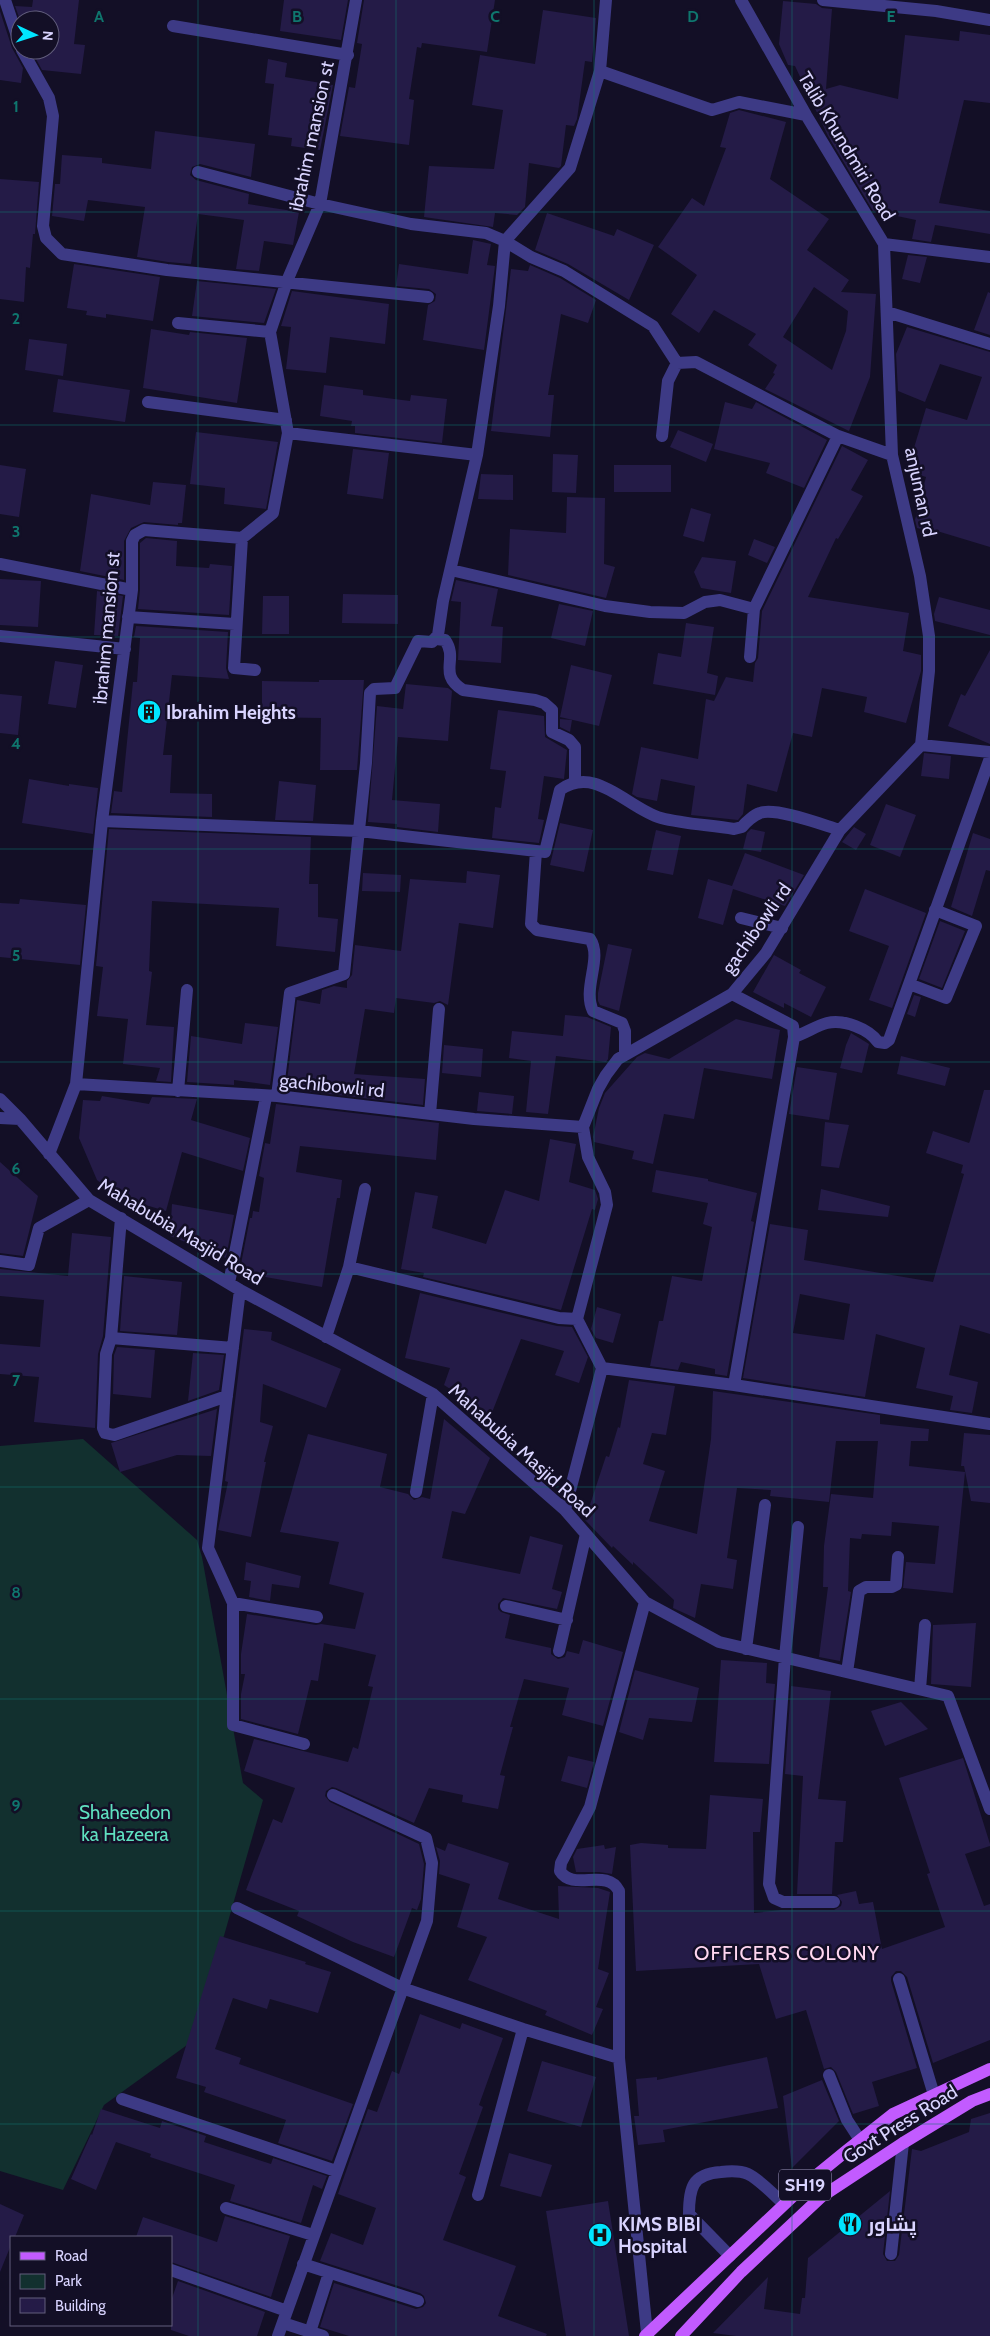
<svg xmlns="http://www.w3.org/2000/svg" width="990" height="2336" font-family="Cabin,Cairo,sans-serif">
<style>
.green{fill:#12302f}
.building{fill:#241b47;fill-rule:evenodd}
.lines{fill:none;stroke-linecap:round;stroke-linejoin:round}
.minor{stroke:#3d3a85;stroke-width:12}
.major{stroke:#c25bff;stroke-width:12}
.grid{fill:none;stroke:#0f766e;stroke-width:1;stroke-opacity:0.55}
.labels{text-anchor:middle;stroke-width:5;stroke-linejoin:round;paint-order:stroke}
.shield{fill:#130f26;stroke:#9e99be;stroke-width:1}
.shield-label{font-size:18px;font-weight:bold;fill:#d9d4ff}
.street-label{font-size:19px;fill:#d9d4ff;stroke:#130f26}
.poi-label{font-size:19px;font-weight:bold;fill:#d9d4ff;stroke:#130f26;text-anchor:start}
.park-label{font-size:19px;fill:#5fe0c0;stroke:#130f26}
.neighbourhood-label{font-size:20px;letter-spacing:1px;fill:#ffd6f0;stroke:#130f26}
.grid-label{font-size:16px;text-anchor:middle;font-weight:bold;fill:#0f766e;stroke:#130f26;stroke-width:5;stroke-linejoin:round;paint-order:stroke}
</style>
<rect width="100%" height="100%" fill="#130f26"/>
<path class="green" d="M83,1439L197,1540L202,1557L243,1783L263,1800L194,2040L104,2105L63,2190L0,2171V1446Z"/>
<path class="building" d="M33,0H79L74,44L85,45L81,74L42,70L31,50H50V20H20L15,6L32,7Z
M284,0H348L341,40L280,31Z
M364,0H495L487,52L422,43L421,48L417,47L409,99L414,100L409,145L340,136L349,87L355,88L362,44L357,43Z
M783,1L816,4L822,8L832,9L826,89L840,85L898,99L905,35L959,41L960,31L990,35V103L964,100L939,203L990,211V234L935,225L931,242L912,239L916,220L873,211L828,136L795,66L788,65L779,44Z
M543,10L596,18L592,62L585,61L577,119L574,126L566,125L561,166L559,168L529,163L525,207L517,215L495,213L493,227L424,217L429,166L494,169L503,110L472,105L480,55L535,64Z
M0,11L12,48L23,68L21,83L0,80Z
M268,59L287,63L285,77L333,85L320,150L291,146L292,138L268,135L274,84L265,83Z
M739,110L786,122L770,179L829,219L807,250L849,280L841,292L876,294L870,377L849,431L765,389L775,374L773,373L777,365L748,345L756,334L714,310L699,333L671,314L697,275L658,247L692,198L704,206L726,148L720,147L730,113ZM814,287L848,311L846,331L832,370L783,337Z
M155,131L255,144L251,177L200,164L192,167L190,175L196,180L249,194L248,204L299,212L293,245L264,241L259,271L236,269L244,220L198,214L191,264L168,262L137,257L145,207L88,200L84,221L52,216L55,184H60L62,155L102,158V163L151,169Z
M0,179L39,182L35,234H33L30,268L26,267L24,302L0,299Z
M547,213L614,236L617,229L654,245L629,300L568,264L535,250Z
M473,240L491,244L487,265L495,266L484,350L423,340L428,305L435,301L436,294L429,289L396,286L399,264L468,274Z
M908,255L927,257L920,283L902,279Z
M74,264L160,277L153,321L106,314V318L86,315L87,311L67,308Z
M530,265L560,278L596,300L588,323L561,314L548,395H554L550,437L491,431L511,269L528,271Z
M197,281L276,289L264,323L192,316Z
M292,291L389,304L385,344L330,337L326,373L286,369L291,327L281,326Z
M988,292L990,293V335L974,330Z
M907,327L990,352V547L937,531V533L917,528L915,520L926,477L907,471L926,408L967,420L982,377L940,364L925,402L898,391L896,354Z
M151,329L189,335L190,332L247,338L237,403L143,388Z
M29,339L67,344L63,376L25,370Z
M58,379L130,390L125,422L53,412Z
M324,385L363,390V395L410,401L411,395L447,399L442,443L355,433V426H351L352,421L320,416Z
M725,402L752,409L756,402L827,440L804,488L766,473L770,463L714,449Z
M678,430L713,444L706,462L670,447Z
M196,432L278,442L266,509L224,504L225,488L190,484Z
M842,446L868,460L851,490L863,496L838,539L836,538L808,597L909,613L903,651L921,655V671L906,723L864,712L867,697L822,688L812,737L793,733L777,792L747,784L743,814L738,820L691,815L695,786L661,779L657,801L637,797L632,794L641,747L698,759L706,699L714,701L726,677L753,682L755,663L758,658L762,611Z
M353,449L389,453L383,499L347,494Z
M553,454L578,455L576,493L552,492Z
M0,465L26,469L19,517L0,514Z
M614,465H671V492H614Z
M481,474L513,475V500L478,499Z
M153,482L186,485L182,523H178V525L144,522L131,528L124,541V580L80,571L91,494L150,505Z
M567,497L605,498L604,564L615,567L606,598L508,575L510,529L566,533Z
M691,508L711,514L704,542L683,536Z
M146,538L177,541L176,566L209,568L210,564L232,566L229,615L138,609L140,590V543Z
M754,539L775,547L767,563L748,555Z
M702,557L736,561L731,593L701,588L694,572Z
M0,579L41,581L38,627L0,625Z
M456,580L498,589L491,626L503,627L501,663L458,660L461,602L451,601Z
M97,591L123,596L118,636L94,635Z
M343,594L398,595V624L342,623Z
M263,596H289V634H262Z
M939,597L990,610V635L935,621L934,614Z
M559,604L593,611L585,646L551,638Z
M686,623L714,627L707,673L718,676L715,695L653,684L658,653L681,657Z
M136,626L228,632L226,668L229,679L172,675L163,755H172L170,793L212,794V817L111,813L114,791L122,792L133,682H137L140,638L134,637Z
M990,650V744L948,726L961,694L965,696Z
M55,661L83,665L76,708L48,704Z
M571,665L612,675L599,726L560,717Z
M319,680H364L357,770H320L321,718L262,717V681L319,682Z
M406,684L448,688L452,691L448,741L398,737L392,800L440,804L438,832L397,827V824L368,822L377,706L403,709Z
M0,694L22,696L18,735L0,733Z
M498,710L544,716L545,737L567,750L564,779L544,776L538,819L544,820L539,843L492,838L495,807L501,808L506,771L490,769Z
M560,719L572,720L570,732L560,727Z
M924,753L951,756L949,779L921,776Z
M29,779L69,786V784L98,788L93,834L22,823Z
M279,781L316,785L313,821L275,820Z
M886,804L916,815L900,857L870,845Z
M560,823L593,830L584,872L550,865Z
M854,827L866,834L856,850L842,842Z
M109,829L311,837L309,884H318V917L338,919L335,952L276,946L279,908L152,901L149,971L152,972L146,1025L174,1027L171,1082L156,1081L160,1068L123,1064L128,1019L97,1016L103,967L96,966Z
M751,829L765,832L761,852L743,849L747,833Z
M656,830L681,836L673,875L647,870Z
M973,833L990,839V871L986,870L972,916L951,907Z
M745,853L804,875L785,906L733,889L723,925L698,918L708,879L732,886Z
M467,871L500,875L493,928L459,923L448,1005L440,1001L434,1003L396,998L394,1013L365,1009L354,1074L425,1079L423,1105L286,1089L297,1000L320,1004L322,990L334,986L347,988V981L352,975L355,945L401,951L410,879L466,883Z
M363,873L401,875L400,892L362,891Z
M865,889L926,913L892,1008L869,1000L889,946L849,931Z
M20,899L86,905L80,965L0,957V903L19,904Z
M940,921L965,931L942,988L919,979Z
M608,944L632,949L619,1011L600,1005L598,1001V993Z
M774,955L801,970L799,973L826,987L811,1017L784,1003V1008L753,992Z
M914,995L921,997L915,1017L907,1014Z
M565,1015L587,1017L611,1027L608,1059L606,1062L556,1056L548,1114L526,1112L531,1061L509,1058L512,1031L563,1036Z
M736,1019L780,1030L772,1079L704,1068L694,1119L664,1114L653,1164L632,1159L634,1151L594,1142L593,1137L599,1108L605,1093L637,1057L645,1053L669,1059Z
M245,1023L278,1027L270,1085L234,1080V1085L187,1082L191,1036L242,1044Z
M851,1033L869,1044L862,1073L840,1068L846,1045Z
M444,1045L483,1049L481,1077L442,1073Z
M901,1056L950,1068L945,1086L897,1074Z
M797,1067L837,1073L829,1120L789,1114Z
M984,1090H990V1334L960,1325L949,1375L978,1382L972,1413L950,1410L953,1396L916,1388L925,1348L876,1334L865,1397L743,1378L770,1224L808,1230L804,1260L933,1282L964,1174L961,1173L963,1165L926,1153L933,1131L969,1143L970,1141ZM800,1294L850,1304L844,1340L793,1333Z
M479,1092L514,1096L512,1114L477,1111Z
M102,1096L149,1104L152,1097L197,1099L191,1120L250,1138L243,1171L182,1152L166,1211L118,1197L97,1180L79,1138L83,1100L100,1101Z
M276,1104L439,1123L436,1160L300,1146L296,1172L342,1180L340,1198H337L322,1287L243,1273L244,1265L241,1264L250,1218H252L253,1211L259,1212L264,1178L259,1176L265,1143L270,1144Z
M825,1122L849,1125L839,1168L821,1166Z
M550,1139L576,1144L569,1182L595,1190L598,1199L595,1210L592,1209L561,1310L423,1277L424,1273L401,1269L415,1192L438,1196L432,1228L486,1244L505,1190L539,1201Z
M0,1162L38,1196L23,1256L0,1253Z
M656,1170L708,1179V1181L757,1193L751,1221L754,1222L727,1376L715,1374V1369L681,1362L678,1370L650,1366L659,1321H663L672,1276L702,1281L712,1227L703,1224L708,1203L652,1192Z
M821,1189L890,1206L888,1217L818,1210Z
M172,1204L234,1215L226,1258L170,1236Z
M72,1233L111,1237L103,1336L98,1354L95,1428L34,1422L39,1377L0,1374V1344L40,1347L44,1300L0,1296V1269L68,1276Z
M124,1276L182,1282L177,1335L120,1331Z
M420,1293L557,1326L572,1327L588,1357L579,1383L555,1375L564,1351L521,1339L491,1415L444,1385L450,1368L405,1358Z
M597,1307L621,1314L613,1343L596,1338L591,1329Z
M244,1329L272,1332L271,1340L341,1369L326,1408L263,1384L260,1422L273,1426L264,1462H266L251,1537L218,1530L228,1482L225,1481Z
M117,1347L155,1350L151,1398L113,1394L114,1355Z
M193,1353L224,1355L219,1390L188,1401Z
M629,1380L675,1386L666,1435L652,1433L643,1464L665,1471L649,1521L697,1534L711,1439L713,1391L880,1415V1424L929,1429L928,1441H911L909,1466L965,1472L953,1593L903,1588L906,1562L935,1564L939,1526L892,1522L891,1536L862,1534L861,1539L850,1538L848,1591L851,1592L840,1661L819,1657L828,1587H823L824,1546L831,1494L873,1498L878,1441H836L829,1502L770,1496L771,1490L737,1488L727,1558L737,1560L733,1589L701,1584L695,1618L673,1608L674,1600L633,1562V1565L613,1546L612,1548L585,1520L606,1456L609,1457L618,1427L620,1428Z
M217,1409L211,1456L177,1455L120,1472L111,1443Z
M444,1419L490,1458L465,1514L452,1511L442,1558L520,1574L530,1536L563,1545L552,1589L562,1592L557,1609L503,1598L498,1604V1609L501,1612L510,1615L505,1638L551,1648V1654L558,1659L565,1657L567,1651L579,1654L583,1640L623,1652L603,1726L562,1715L569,1688L524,1679L510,1727H513L500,1775L505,1776L498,1809L462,1802L463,1795L429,1788L414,1823L336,1788L332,1787L326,1791L325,1796L330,1802L419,1844L424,1864L421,1899L417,1910L412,1908L394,1957L353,1942L297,1916L299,1911L246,1890L273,1819L282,1823L295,1788L244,1771L254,1739L348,1762L353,1747L358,1749L373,1687L368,1686L376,1655L324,1643L318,1681L311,1680L298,1734L241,1719V1694L245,1674H241V1654L247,1614L316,1625L321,1624L355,1629L364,1593L329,1584L339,1542L280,1532L308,1434L387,1454L380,1487L408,1494L414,1500L422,1497L430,1499Z
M964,1433L990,1435V1503L971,1501L964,1466H961Z
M246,1562L301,1576L299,1588L272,1584L270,1601L249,1597L251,1581L244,1580Z
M976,1623L971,1687L931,1684L933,1625Z
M721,1660L767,1663L766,1683L775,1684L769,1764L714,1762Z
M635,1670L699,1688L692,1722L649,1718L643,1740L619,1732Z
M791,1686L831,1691L818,1799L846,1801L843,1842H835L832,1894H797L803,1776L785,1774Z
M901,1702L928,1729L885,1746L871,1711Z
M568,1756L594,1762L587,1788L561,1781Z
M963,1758L990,1844V1846L965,1854L984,1906L990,1904V2040L933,2063L907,1977L901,1971H896L891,1977V1981L917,2068L872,2082L879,2106L853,2114L836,2072L831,2067L824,2069L806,2010L776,2019L759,1964L636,1971L630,1845L641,1843L668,1845V1848L706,1849L710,1795L763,1799L760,1832H753L754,1913L781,1910H834L841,1906L842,1902L837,1895L856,1891L859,1904L873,1902L882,1949L945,1927L927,1874L930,1873L899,1778Z
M448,1843L509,1863L498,1899L559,1919L558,1886L598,1888L610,1892L598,1969L609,1973L596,2007L603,2009L592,2035L545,2015L547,2011L468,1980L487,1937L457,1927L470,1884L439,1874L440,1861L436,1847L445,1851Z
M604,1845L605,1849L616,1847L612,1874L599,1872H576L573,1857L577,1849Z
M220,1936L306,1962L305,1964L331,1972L318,2013L270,1999L267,2009L233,1998L215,2049L241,2058L239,2064L353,2104L332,2161L278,2143L286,2120L204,2092L206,2087L176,2078Z
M420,2014L460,2029L462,2023L503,2038L479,2105L483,2107L459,2174L466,2177L443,2240L516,2266L498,2316L547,2334L546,2336H349L320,2327L334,2283L416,2309L423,2307L426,2303L424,2296L420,2293L320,2261L331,2233L363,2245L376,2208L338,2194L368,2109L377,2112L392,2071L399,2074Z
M767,2057L778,2108L663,2130L665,2142L638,2145L634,2116H639L636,2079L657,2077V2080Z
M542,2061L596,2077L581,2127L527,2111Z
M822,2080L839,2121L792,2168L783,2096Z
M101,2109L160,2128L162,2121L206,2136L204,2142L271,2164L273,2158L327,2176L322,2189L313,2185L301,2223L230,2201L235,2185L150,2157L151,2154L116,2142L96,2190L71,2179L91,2134L92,2135Z
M990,2113V2336H736L713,2333L768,2277L764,2309L800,2314L802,2298H805L808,2258L890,2191L883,2254L887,2261H895L899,2255L912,2149L921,2151L969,2132L971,2119Z
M509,2153L552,2165L541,2197L500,2186Z
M608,2201L629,2336H566L546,2211Z
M0,2204L24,2215L15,2237H11V2245L0,2272Z
M225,2216L290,2236L271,2297L171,2262V2237H136L143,2217L217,2242Z
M178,2281L265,2312L257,2336H189L171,2330V2301Z"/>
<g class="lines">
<path class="minor" d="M5,0L20,45
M741,0L806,115L884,244L990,257
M823,0L936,11L990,20
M173,26L348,55
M22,50L49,98L53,116L43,226L46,238L62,254L167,270L428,297
M600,71L712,110L739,102L806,115
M198,172L320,204L411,224L486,233L505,241L531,257L564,271L653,326L677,363
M884,244L892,455L920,576L929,636V671L921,745
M887,312L990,344
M178,323L270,332
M148,402L286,420
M288,433L477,455
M662,436L668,381L677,363L696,362L838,436L892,455
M242,538L234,668L255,670
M0,564L132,590
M451,570L605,606L650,612L684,613L705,602L720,600L754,609
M128,617L235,624
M0,636L125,649
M436,639L445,640C459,660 437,673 463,690L535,700L544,703L552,710V732L569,740L575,747V782
M750,657L754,609L838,436
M921,745L990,752
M102,821L359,831L545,852L560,790C596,764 628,809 661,818C684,824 710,825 734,829L742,827C746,822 754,815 760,813C776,807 823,825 840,830
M536,851L531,924L537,930L590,939C603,958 582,988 593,1011L622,1023L625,1031V1055
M741,918L782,928
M909,984L946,998L976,926L935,910
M732,994L793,1026L794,1037L734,1385
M794,1037C804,1034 818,1025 827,1023C844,1019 869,1029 878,1042L885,1043L889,1040L990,758
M76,1084L277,1096L474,1119L583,1127
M178,1091L187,990
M277,1096L290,993L344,974L366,763L370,693L374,689L395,688L418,641L432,642L438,635L443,601L477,455L499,306L505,241L570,168L600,71L606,0
M0,1099L20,1119L89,1200L240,1290L433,1394L565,1510L645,1602L719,1642L948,1696L990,1809
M430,1114L439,1009
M0,1118L20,1119
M49,1154L76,1084L102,821L132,590V541L135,535L144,530L242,538L273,513L288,433L270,332L287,281L320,204L356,0
M121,1218L111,1338L106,1354L103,1428L105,1433L114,1435L227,1396
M0,1261L29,1265L39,1228L89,1200
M349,1267L559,1318L577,1319
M229,1283L266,1097
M240,1290L208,1548L233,1603V1725L304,1744
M326,1337L349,1267L365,1189
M111,1338L233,1348
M602,1368L734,1385L990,1424
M416,1492L433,1394
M565,1510L602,1368L577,1319L607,1205L605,1192L588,1157L583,1127L598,1089L606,1075L618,1059L732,994L766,953L840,830L921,745
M798,1527L785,1657L769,1884L774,1898L783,1902H834
M645,1602L590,1807L561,1863L560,1871C573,1892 607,1867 619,1891V2058L647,2333
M233,1603L317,1617
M506,1606L567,1620
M746,1649L765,1505
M559,1651L586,1534
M847,1672L859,1591L866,1587H892L896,1585L898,1557
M920,1689L925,1625
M237,1908L402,1988L523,2029L619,2058
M899,1979L934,2095
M829,2075L847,2120L860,2140
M122,2099L336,2171
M478,2195L523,2029
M226,2208L313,2235
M891,2254L903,2143
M730,2256L689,2214C689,2188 692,2174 721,2172C729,2171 741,2171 748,2174C759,2179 775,2196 784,2204
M303,2264L418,2301
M171,2270L287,2311
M283,2323L323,2336
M310,2332L329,2273
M278,2336L427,1921L432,1863L426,1838L333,1795"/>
<path class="major" d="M645,2336L807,2183L845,2152L893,2114L990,2069
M681,2336L741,2272L821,2197L903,2143L972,2101L990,2094"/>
</g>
<path class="grid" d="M198,0V2336M396,0V2336M594,0V2336M792,0V2336M0,212H990M0,425H990M0,637H990M0,849H990M0,1062H990M0,1274H990M0,1487H990M0,1699H990M0,1911H990M0,2124H990"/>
<defs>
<g id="building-disc" transform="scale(1.25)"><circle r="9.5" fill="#00e5ff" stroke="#130f26"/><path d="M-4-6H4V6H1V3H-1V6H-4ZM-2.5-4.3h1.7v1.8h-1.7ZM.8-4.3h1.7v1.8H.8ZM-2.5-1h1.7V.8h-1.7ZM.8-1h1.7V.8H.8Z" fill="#111"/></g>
<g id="restaurant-disc" transform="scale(1.25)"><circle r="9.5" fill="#00e5ff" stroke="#130f26"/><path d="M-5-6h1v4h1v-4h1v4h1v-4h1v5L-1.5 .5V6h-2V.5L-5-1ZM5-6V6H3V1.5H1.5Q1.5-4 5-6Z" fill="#111"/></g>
<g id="hospital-disc" transform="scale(1.25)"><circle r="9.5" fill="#00e5ff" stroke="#130f26"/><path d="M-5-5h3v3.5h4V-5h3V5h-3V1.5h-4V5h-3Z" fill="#111"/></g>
</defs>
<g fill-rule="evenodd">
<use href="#building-disc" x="149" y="712"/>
<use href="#restaurant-disc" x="850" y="2224"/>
<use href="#hospital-disc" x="600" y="2235"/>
</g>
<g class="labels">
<rect class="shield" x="779" y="2169.5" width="52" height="31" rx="4"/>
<g class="shield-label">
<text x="805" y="2191">SH19</text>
</g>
<g class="street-label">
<text transform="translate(311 136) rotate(-78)" y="7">ibrahim mansion st</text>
<text transform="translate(847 146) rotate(59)" y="7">Talib Khundmiri Road</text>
<text transform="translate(921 492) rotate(78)" y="7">anjuman rd</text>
<text transform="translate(106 628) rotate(-85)" y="7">ibrahim mansion st</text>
<text transform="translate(756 928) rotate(-55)" y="7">gachibowli rd</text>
<text transform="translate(332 1085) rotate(6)" y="7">gachibowli rd</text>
<text transform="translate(181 1231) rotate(31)" y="7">Mahabubia Masjid Road</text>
<text transform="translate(522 1450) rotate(42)" y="7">Mahabubia Masjid Road</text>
<text transform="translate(900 2124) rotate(-32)" y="7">Govt Press Road</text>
</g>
<g class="poi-label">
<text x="166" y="719">Ibrahim Heights</text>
<text x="618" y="2231">KIMS BIBI<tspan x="618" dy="22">Hospital</tspan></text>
<text x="868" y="2231">پشاور</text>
</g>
<g class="park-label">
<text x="125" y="1819">Shaheedon<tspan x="125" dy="22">ka Hazeera</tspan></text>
</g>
<g class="neighbourhood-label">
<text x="787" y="1960">OFFICERS COLONY</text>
</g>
</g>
<g class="grid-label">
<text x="99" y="22">A</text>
<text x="297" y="22">B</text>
<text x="495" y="22">C</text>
<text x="693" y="22">D</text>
<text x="891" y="22">E</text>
<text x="16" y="112">1</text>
<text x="16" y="324">2</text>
<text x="16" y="537">3</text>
<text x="16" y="749">4</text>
<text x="16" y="961">5</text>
<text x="16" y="1174">6</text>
<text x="16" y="1386">7</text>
<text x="16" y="1598">8</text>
<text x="16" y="1811">9</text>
</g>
<rect x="10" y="2236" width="162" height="90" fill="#130f26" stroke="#625e7d"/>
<rect x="20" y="2252" width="25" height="8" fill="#c25bff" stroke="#625e7d"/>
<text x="55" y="2261" font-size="15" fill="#d9d4ff">Road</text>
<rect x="20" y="2274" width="25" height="15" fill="#12302f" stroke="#625e7d"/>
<text x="55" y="2286" font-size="15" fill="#d9d4ff">Park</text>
<rect x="20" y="2298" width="25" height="15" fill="#241b47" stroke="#625e7d"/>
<text x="55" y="2311" font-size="15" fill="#d9d4ff">Building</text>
<g transform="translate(35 35) rotate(94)"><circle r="24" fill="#130f26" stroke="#625e7d"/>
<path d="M0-4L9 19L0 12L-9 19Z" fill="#00e5ff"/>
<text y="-8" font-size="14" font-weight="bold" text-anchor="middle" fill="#d9d4ff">N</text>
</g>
</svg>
